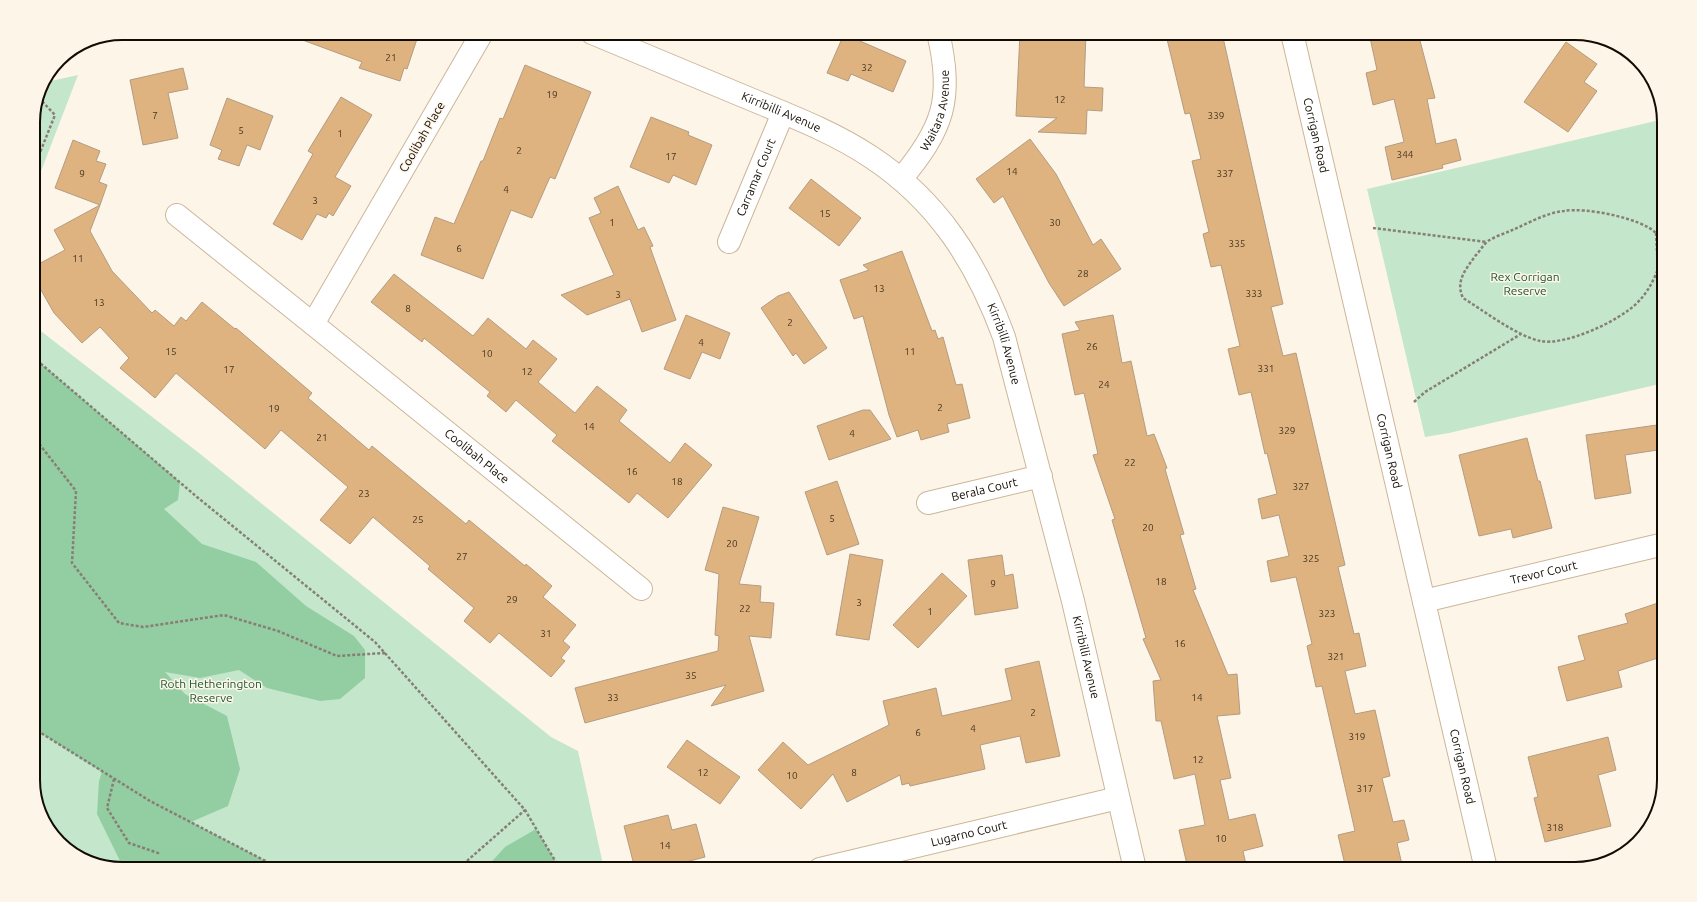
<svg xmlns="http://www.w3.org/2000/svg" width="1697" height="902" font-family="Ubuntu,sans-serif">
<style>
.green{fill:#c4e7cc}
.forest{fill:#93cda2}
.lines{fill:none;stroke-linecap:round;stroke-linejoin:round}
.stream{stroke:#5caac3;stroke-width:8}
.building{fill:#dfb37f;stroke:#b39c81}
.minor-casing{stroke:#cbb699;stroke-width:24}
.major-casing{stroke:#cbb699;stroke-width:24}
.path{stroke:#877f75;stroke-width:2.5;stroke-dasharray:3 2;stroke-linecap:butt}
.minor{stroke:#fff;stroke-width:22}
.major{stroke:#fff;stroke-width:22}
.labels{text-anchor:middle;stroke-width:3;stroke-linejoin:round;paint-order:stroke}
.number-label{font-size:10px;fill:#463622}
.street-label{font-size:12px;fill:#130c03;stroke:#fef5e9}
.park-label{font-size:12px;fill:#1a5931;stroke:#fef5e9}
.rim{fill:none;stroke:#130c03;stroke-width:2}
</style>
<rect width="100%" height="100%" fill="#fef5e9"/>
<path class="green" d="M78,75L33,192V117L42,83Z
M1664,119V383L1449,433L1425,437L1367,189Z
M33,325L199,453L551,737L578,751L604,869H122L83,860L48,830L33,786Z"/>
<path class="forest" d="M33,357L180,482L178,500L164,509L202,544L256,562L306,606L354,636L365,650V678L340,699L320,701L267,688L239,670L200,678L165,672L185,694L227,716L240,769L228,806L191,822L281,869H124L97,814L99,781L102,772L33,728Z
M536,829L560,869H485L505,847Z"/>
<g class="lines">
<path class="stream" d="M47,827L50,831"/>
</g>
<path class="building" d="M289,33H419L407,69L404,68L400,81L359,68L362,62L289,35Z
M1020,33H1086L1084,87L1103,88L1102,111L1087,110L1086,134L1038,132L1057,118L1016,116Z
M1193,33H1222L1283,304L1271,307L1283,356L1296,353L1345,565L1338,567L1354,634L1359,633L1366,666L1345,671L1355,714L1375,710L1390,776L1382,778L1393,822L1404,820L1409,840L1397,843L1403,869H1346L1338,835L1355,831L1322,686L1316,687L1307,646L1312,644L1296,577L1271,582L1267,561L1289,556L1279,515L1262,519L1258,499L1277,494L1267,453L1265,454L1251,392L1239,395L1228,349L1240,346L1221,265L1211,267L1203,234L1209,232L1192,161L1201,159L1190,113L1185,114L1167,39Z
M1369,33H1418L1435,98L1427,99L1436,144L1456,139L1461,160L1442,165L1443,168L1392,180L1385,147L1404,142L1394,99L1373,105L1366,73L1377,70Z
M844,34L906,61L893,92L851,74L848,81L827,73Z
M1566,42L1597,64L1584,82L1597,91L1568,132L1524,102Z
M525,65L591,92L555,179L550,177L532,218L511,210L483,279L421,255L435,217L454,224L481,161H483L500,118L503,119Z
M183,68L188,89L168,93L178,138L143,145L130,80Z
M341,97L372,115L335,177L351,186L333,216L329,213L326,218L317,214L302,240L273,224L313,154L308,151Z
M227,98L273,116L260,150L247,145L239,166L218,159L222,150L210,145Z
M651,117L689,132L688,135L712,145L696,185L673,175L669,183L630,167Z
M1030,139L1056,174L1093,245L1101,239L1121,269L1064,306L1049,283L1003,196L994,203L976,179Z
M73,140L100,151L96,161L106,164L99,182L107,185L100,205L55,188Z
M811,179L861,218L839,246L789,208Z
M618,186L638,230L644,227L653,246L650,247L676,320L642,332L630,299L587,315L561,295L614,275L589,218L601,213L594,198Z
M100,205L90,231L112,271L152,313L155,310L174,326L181,317L186,321L202,302L235,329L236,328L312,393L308,398L369,450L372,446L466,524L469,520L525,566L526,564L552,586L543,597L576,625L563,641L570,647L561,658L565,661L551,677L499,633L490,643L464,621L474,608L428,569L430,566L373,517L350,544L320,520L348,487L281,430L265,449L176,373L155,398L120,368L129,358L100,327L82,343L54,313L33,276V267L65,250L54,230Z
M902,251L932,331L935,330L938,339L943,337L956,385L962,384L970,418L947,424L949,432L921,440L918,430L897,437L889,415L863,316L854,319L840,280L869,270L863,265Z
M394,274L473,336L488,318L526,349L533,340L557,359L538,382L575,413L597,386L627,410L619,421L670,463L685,443L712,465L668,518L637,493L629,503L552,441L557,435L516,400L506,412L487,396L490,392L424,338L422,342L371,302Z
M789,292L827,348L804,364L796,353L793,356L761,308L778,296Z
M686,315L730,333L720,359L702,352L690,379L664,369Z
M1113,315L1122,363L1131,361L1147,436L1154,434L1167,468L1165,469L1184,534L1180,535L1196,589L1193,590L1228,675L1237,674L1240,714L1217,716L1231,778L1220,780L1229,820L1255,814L1263,846L1243,851L1247,869H1188L1179,830L1205,825L1195,774L1174,779L1161,721H1156L1153,681L1161,680L1143,639L1146,638L1112,520L1115,519L1093,455L1098,454L1084,393L1075,395L1062,334L1080,330L1075,322Z
M863,410H870L891,439L829,460L817,426Z
M1664,424V449L1625,455L1631,493L1595,499L1586,435Z
M1527,438L1538,481H1540L1552,528L1513,538L1511,529L1479,536L1459,455Z
M837,481L859,544L827,555L805,492Z
M723,507L759,517L739,584L761,586L760,602L774,603L771,638L749,636L764,691L711,706L726,685L585,723L575,688L718,651L719,636L715,635L719,574L705,570Z
M850,554L883,560L869,640L836,635Z
M1002,555L1005,576L1013,574L1018,608L975,615L968,560Z
M942,573L967,596L918,648L893,625Z
M1664,601V656L1618,671L1622,687L1567,701L1558,667L1585,660L1578,636L1628,623L1625,614Z
M1039,661L1060,756L1026,763L1020,736L980,745L985,769L910,786L909,783L902,785L900,775L847,802L833,774L801,809L758,770L783,742L808,765L889,725L883,701L936,688L942,716L1012,700L1005,669Z
M1608,737L1616,770L1598,775L1611,826L1545,842L1534,798L1538,797L1528,757Z
M687,740L740,777L720,804L667,767Z
M668,815L672,830L696,824L705,857L659,869H635L624,826Z"/>
<g class="lines">
<g class="minor-casing">
<g id="minor">
<path id="s1" d="M482,33L313,324L641,589"/>
<path id="s2" d="M592,33C642,54 693,75 743,96C786,114 832,131 871,157C938,201 977,263 1004,337L1073,601L1135,869"/>
<path id="s3" d="M901,179C943,129 954,98 938,33"/>
<path d="M177,215L313,324"/>
<path id="s4" d="M729,242L783,113"/>
<path id="s5" d="M928,503L1041,476"/>
<path id="s6" d="M1424,601L1664,544"/>
<path id="s7" d="M820,869L1118,798"/>
</g>
</g>
<g class="major-casing">
<g id="major">
<path id="s8" d="M1292,33L1486,869"/>
</g>
</g>
<path class="path" d="M33,170L55,115L38,97
M1373,228L1487,242
M1664,228L1656,233C1641,218 1585,207 1564,211C1545,213 1527,224 1510,231C1503,234 1494,237 1488,241C1483,245 1480,251 1476,255C1466,269 1455,281 1463,298C1484,311 1517,336 1540,341C1566,346 1619,321 1637,303C1647,293 1653,282 1658,269L1664,270
M1656,233L1658,269
M33,357L197,497L375,642L525,810L560,869
M1414,402L1425,392L1521,334
M33,436L76,491L72,563L119,623L143,627L224,615L278,631L337,656L385,653
M33,728L150,801L281,869
M114,779L107,808L129,843L161,854
M461,869L468,860L525,810"/>
<use href="#minor" class="minor"/>
<use href="#major" class="major"/>
</g>
<g class="labels">
<g class="number-label">
<text x="391" y="61">21</text>
<text x="867" y="71">32</text>
<text x="552" y="98">19</text>
<text x="1060" y="103">12</text>
<text x="155" y="119">7</text>
<text x="1216" y="119">339</text>
<text x="241" y="134">5</text>
<text x="340" y="137">1</text>
<text x="519" y="154">2</text>
<text x="1405" y="158">344</text>
<text x="671" y="160">17</text>
<text x="1012" y="175">14</text>
<text x="82" y="177">9</text>
<text x="1225" y="177">337</text>
<text x="506" y="193">4</text>
<text x="315" y="204">3</text>
<text x="825" y="217">15</text>
<text x="612" y="226">1</text>
<text x="1055" y="226">30</text>
<text x="1237" y="247">335</text>
<text x="459" y="252">6</text>
<text x="78" y="262">11</text>
<text x="1083" y="277">28</text>
<text x="879" y="292">13</text>
<text x="1254" y="297">333</text>
<text x="618" y="298">3</text>
<text x="99" y="306">13</text>
<text x="408" y="312">8</text>
<text x="790" y="326">2</text>
<text x="701" y="346">4</text>
<text x="1092" y="350">26</text>
<text x="171" y="355">15</text>
<text x="910" y="355">11</text>
<text x="487" y="357">10</text>
<text x="1266" y="372">331</text>
<text x="229" y="373">17</text>
<text x="527" y="375">12</text>
<text x="1104" y="388">24</text>
<text x="940" y="411">2</text>
<text x="274" y="412">19</text>
<text x="589" y="430">14</text>
<text x="1287" y="434">329</text>
<text x="852" y="437">4</text>
<text x="322" y="441">21</text>
<text x="1130" y="466">22</text>
<text x="632" y="475">16</text>
<text x="677" y="485">18</text>
<text x="1301" y="490">327</text>
<text x="364" y="497">23</text>
<text x="832" y="522">5</text>
<text x="418" y="523">25</text>
<text x="1148" y="531">20</text>
<text x="732" y="547">20</text>
<text x="462" y="560">27</text>
<text x="1311" y="562">325</text>
<text x="1161" y="585">18</text>
<text x="993" y="587">9</text>
<text x="512" y="603">29</text>
<text x="859" y="606">3</text>
<text x="745" y="612">22</text>
<text x="930" y="615">1</text>
<text x="1327" y="617">323</text>
<text x="546" y="637">31</text>
<text x="1180" y="647">16</text>
<text x="1336" y="660">321</text>
<text x="691" y="679">35</text>
<text x="613" y="701">33</text>
<text x="1197" y="701">14</text>
<text x="1033" y="716">2</text>
<text x="973" y="732">4</text>
<text x="918" y="736">6</text>
<text x="1357" y="740">319</text>
<text x="1198" y="763">12</text>
<text x="703" y="776">12</text>
<text x="854" y="776">8</text>
<text x="792" y="779">10</text>
<text x="1365" y="792">317</text>
<text x="1555" y="831">318</text>
<text x="1221" y="842">10</text>
<text x="665" y="849">14</text>
</g>
<g class="street-label">
<text dy="4" stroke="none"><textPath href="#s3" startOffset="79">Waitara Avenue</textPath></text>
<text dy="4" stroke="none"><textPath href="#s2" startOffset="205">Kirribilli Avenue</textPath></text>
<text dy="4" stroke="none"><textPath href="#s8" startOffset="105">Corrigan Road</textPath></text>
<text transform="translate(422 137) rotate(-60)" y="4">Coolibah Place</text>
<text dy="4" stroke="none"><textPath href="#s4" startOffset="70">Carramar Court</textPath></text>
<text dy="4" stroke="none"><textPath href="#s2" startOffset="540">Kirribilli Avenue</textPath></text>
<text dy="4" stroke="none"><textPath href="#s8" startOffset="429">Corrigan Road</textPath></text>
<text dy="4" stroke="none"><textPath href="#s1" startOffset="547">Coolibah Place</textPath></text>
<text dy="4" stroke="none"><textPath href="#s5" startOffset="58">Berala Court</textPath></text>
<text dy="4" stroke="none"><textPath href="#s6" startOffset="123">Trevor Court</textPath></text>
<text dy="4" stroke="none"><textPath href="#s2" startOffset="864">Kirribilli Avenue</textPath></text>
<text dy="4" stroke="none"><textPath href="#s8" startOffset="753">Corrigan Road</textPath></text>
<text dy="4" stroke="none"><textPath href="#s7" startOffset="153">Lugarno Court</textPath></text>
</g>
<g class="park-label">
<text x="1525" y="281">Rex Corrigan<tspan x="1525" dy="14">Reserve</tspan></text>
<text x="211" y="688">Roth Hetherington<tspan x="211" dy="14">Reserve</tspan></text>
</g>
</g>
<path d="M0 0H1697V902H0ZM122 40H1575A82 82 0 0 1 1657 122V780A82 82 0 0 1 1575 862H122A82 82 0 0 1 40 780V122A82 82 0 0 1 122 40Z" fill="#fef5e9" fill-rule="evenodd"/>
<path class="rim" d="M122 40H1575A82 82 0 0 1 1657 122V780A82 82 0 0 1 1575 862H122A82 82 0 0 1 40 780V122A82 82 0 0 1 122 40Z"/>
</svg>
